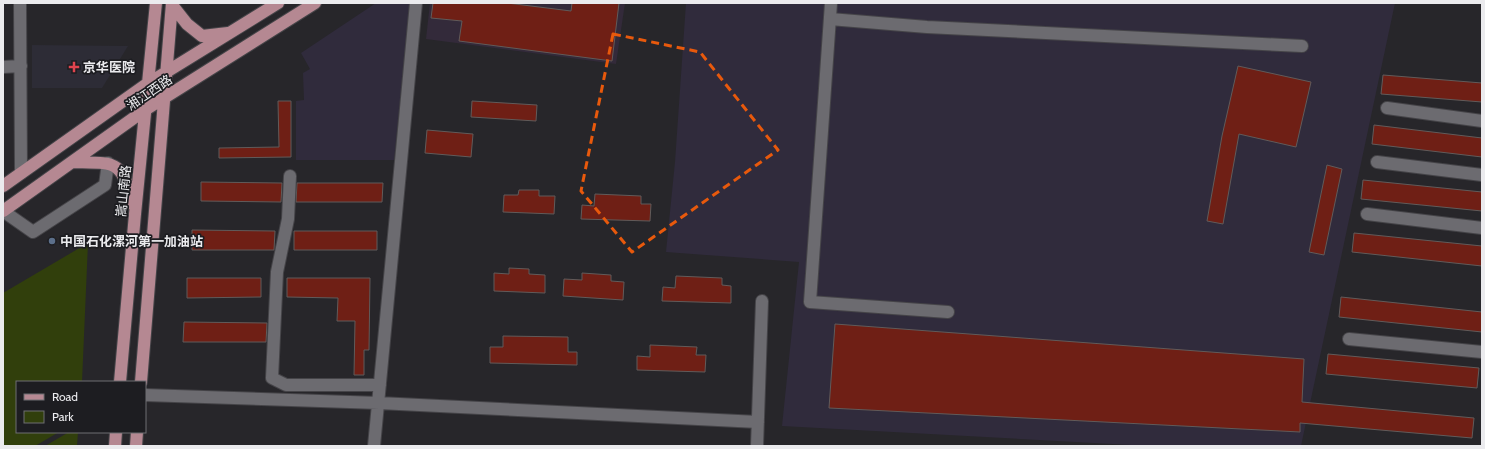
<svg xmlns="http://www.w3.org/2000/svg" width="1485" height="449" font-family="Cabin,'Noto Sans SC',sans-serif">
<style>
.commercial{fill:#332a3a}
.industrial{fill:#302b3c}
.built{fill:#2d2c36}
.green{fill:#313f0c}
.building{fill:#6f1f15;stroke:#615b5a}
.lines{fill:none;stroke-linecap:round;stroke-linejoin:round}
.minor-casing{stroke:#454448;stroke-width:14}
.major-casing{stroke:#454448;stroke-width:14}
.minor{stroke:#6c6b70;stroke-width:12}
.major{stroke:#b58892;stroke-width:12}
.marked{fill:none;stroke:#e8590c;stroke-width:3;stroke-dasharray:8 5;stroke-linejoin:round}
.health-dot{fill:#e0444e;stroke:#1d1d21;stroke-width:1.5}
.service-dot{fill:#5c6f8a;stroke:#1d1d21;stroke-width:1.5}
.labels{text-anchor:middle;stroke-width:3.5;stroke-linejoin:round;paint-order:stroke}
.poi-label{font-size:13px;font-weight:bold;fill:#ebebee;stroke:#1d1d21;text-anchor:start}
.street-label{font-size:13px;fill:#ebebee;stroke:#1d1d21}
</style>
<rect width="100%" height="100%" fill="#27262a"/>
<path class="commercial" d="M430,3H625L616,64L426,39Z"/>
<path class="industrial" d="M376,3H410L394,160H296V101L304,100L303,73L310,69L301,53Z
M686,3H1395L1301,446H1149L782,426L799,262L666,252L675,162Z"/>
<path class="built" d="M32,45L128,46L102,88H32Z"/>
<path class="green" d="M88,243L82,382H17V432H59L35,446H3V293Z
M69,432H78L77,446H45Z"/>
<path class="building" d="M433,3H507L571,11L572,3H619L612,61L459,41L462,21L431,18Z
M1238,66L1311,82L1296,147L1239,134L1223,224L1207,221L1222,136Z
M1383,75L1482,83V102L1381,94Z
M278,101H291V157L219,158V148L279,147Z
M472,101L537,105L536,121L471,117Z
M1374,125L1482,138V157L1372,144Z
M427,130L473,134L471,157L425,153Z
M1327,165L1342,169L1324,255L1309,252Z
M1363,180L1482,192V211L1361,199Z
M201,182L282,183L281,202L201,201Z
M297,183H383L382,202H296Z
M519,190H539V196H555L554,214L503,212L504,195H518Z
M595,194L641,196V204H651L650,221L581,219L582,205L594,206Z
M192,230L275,231L274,250H192Z
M294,231H377V250H294Z
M1354,233L1482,246V266L1352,252Z
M509,268L529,269V274L545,275V293L494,291V273L509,274Z
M582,273L611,275V281L624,282L623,300L563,296L564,279L582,280Z
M676,276L722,278V285L731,286V303L662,301L663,287L675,288Z
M187,278H261V297L187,298Z
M287,278H370L369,350H364V375H354L355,321H337L338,298L287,297Z
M1341,297L1482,312V332L1339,317Z
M184,322L267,323L266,342H183Z
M835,324L1304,359L1302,402L1474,418L1472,438L1300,423V432L829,408Z
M503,336L568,337V352H577V365L490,363V347H503Z
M650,345L697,347L696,355H706L705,372L637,370V356L650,357Z
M1328,354L1479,368L1477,388L1326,374Z"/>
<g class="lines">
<g class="minor-casing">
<path id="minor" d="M20,3L21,173
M831,3L810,302L948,312
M830,19L927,27L1302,46
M3,67L21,66
M1387,108L1482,121
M1377,162L1482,175
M290,176L288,219L277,272L272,378L286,385H380
M3,211L33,232L105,185L108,163
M1367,214L1482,228
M1349,339L1482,352
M145,395L379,403L758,422
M374,446L416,3
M757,446L762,301"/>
</g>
<g class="major-casing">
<path id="major" d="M172,5L187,24L202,36L228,33
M73,162C114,163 123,159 132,204
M3,186L147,84L278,3
M3,211L145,110L315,3
M120,382L135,214L156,3
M141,382L172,3
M115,446L116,432
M136,446L137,432"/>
</g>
<use href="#minor" class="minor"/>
<use href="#major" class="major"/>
</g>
<path class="marked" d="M613,34L700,52L778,150L632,252L581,191Z"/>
<path class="health-dot" d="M72 61h4v4h4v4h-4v4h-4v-4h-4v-4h4z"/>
<circle class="service-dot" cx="52" cy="241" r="4"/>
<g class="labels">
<g class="poi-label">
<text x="83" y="72">京华医院</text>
<text x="60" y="246">中国石化漯河第一加油站</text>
</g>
<g class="street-label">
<text transform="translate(149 92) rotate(-34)" y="5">湘江西路</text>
<text transform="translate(123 191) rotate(-84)" y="5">嵩山南路</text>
</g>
</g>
<rect width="1485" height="449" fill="none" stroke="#ebebee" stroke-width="8"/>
<rect x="16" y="381" width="130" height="52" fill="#1d1d21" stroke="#6f6f73"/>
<rect x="24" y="394" width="20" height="6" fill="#b58892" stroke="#6f6f73"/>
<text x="52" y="401" font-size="12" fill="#ebebee">Road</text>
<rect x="24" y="411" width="20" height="12" fill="#313f0c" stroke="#6f6f73"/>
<text x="52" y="421" font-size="12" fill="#ebebee">Park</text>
</svg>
